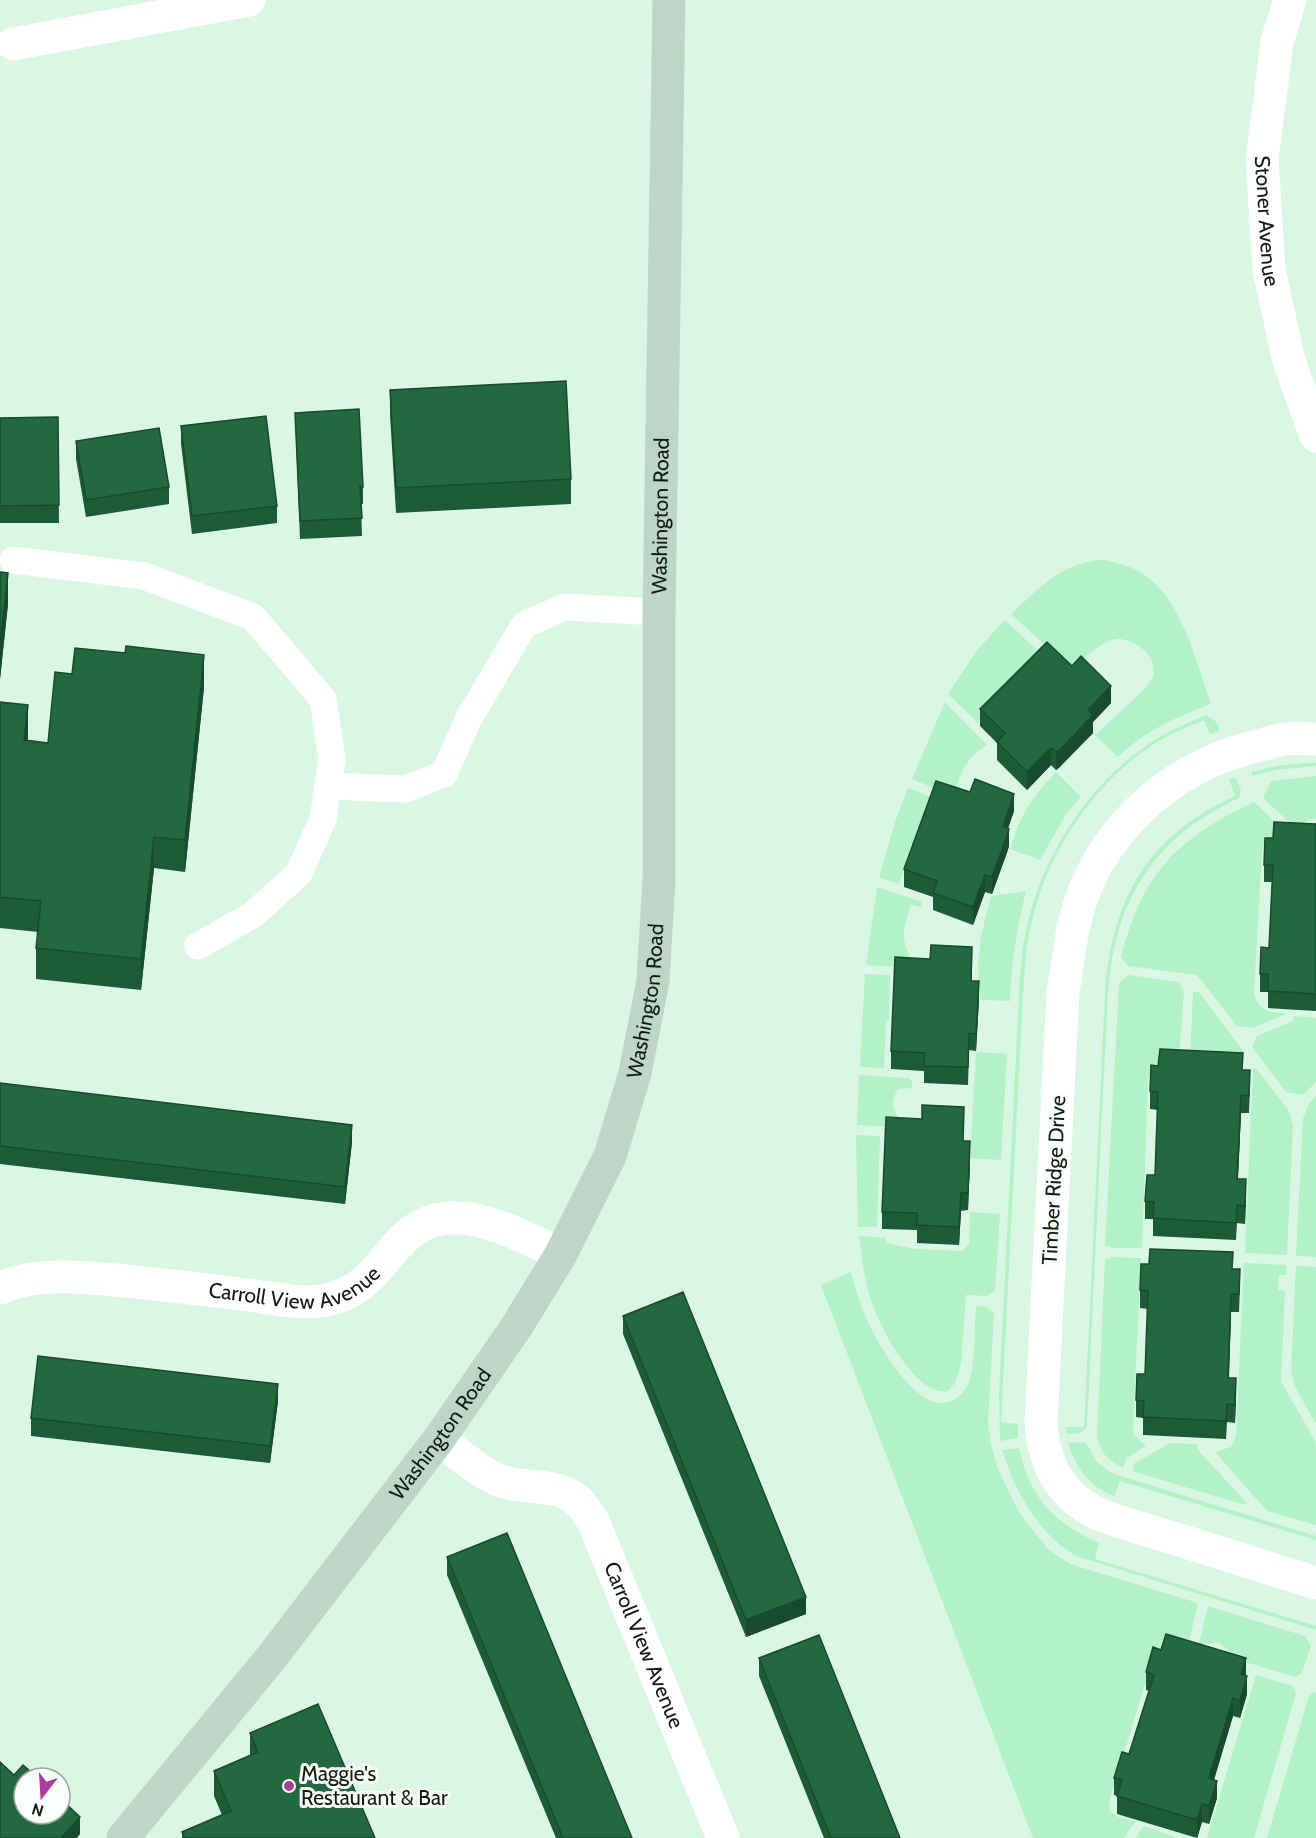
<svg xmlns="http://www.w3.org/2000/svg" width="1316" height="1838" font-family="Cabin,sans-serif">
<style>
.green{fill:#b3f2c7}
.lines{fill:none;stroke-linecap:round;stroke-linejoin:round}
.lane{stroke:#fff;stroke-width:27}
.street{stroke:#fff;stroke-width:33}
.secondary{stroke:#bed6c7;stroke-width:33}
.wall{fill:#1d5a37}
.shaded-wall{fill:#184a2d}
.building{fill:#226940;stroke:#184a2d;stroke-width:1.5}
.poi-dot{fill:#ad3d9b;stroke:#f8fef9;stroke-width:2}
.labels{text-anchor:middle;stroke-width:6;stroke-linejoin:round;paint-order:stroke}
.street-label{font-size:21px;fill:#121c15;stroke:#f8fef9}
.poi-label{font-size:21px;fill:#121c15;stroke:#f8fef9;text-anchor:start}
</style>
<rect width="100%" height="100%" fill="#d9f7e2"/>
<path class="green" d="M1104,560C1118,563 1131,566 1143,574C1181,597 1197,664 1211,704C1175,718 1146,730 1118,757L1095,735L1146,688L1154,675C1153,671 1153,665 1152,661C1147,649 1131,639 1118,639C1104,639 1081,660 1072,670L1011,614C1041,587 1061,562 1104,560Z
M1005,620L1041,654L978,723L948,694L978,649Z
M945,702L987,745C966,757 960,774 953,796L912,779Z
M1206,715C1213,720 1220,722 1219,731L1210,734L1204,720C1187,727 1170,734 1154,744C1096,782 1051,847 1034,913C1026,940 1025,968 1023,995L1001,1422L1018,1424V1438L1000,1441L999,1394L1019,995C1020,975 1021,955 1025,936C1039,860 1087,784 1153,741C1170,730 1188,723 1206,715Z
M1305,763H1316V766L1276,770L1252,776V772L1276,766Z
M1056,772L1081,797L1066,814L1040,860L1010,849C1020,815 1032,797 1056,772Z
M1316,776V819H1310L1305,822L1302,834L1263,798L1271,781Z
M1235,777L1241,789L1239,798C1153,838 1115,900 1108,993L1087,1427L1081,1433L1067,1434L1066,1427H1084L1105,993C1112,899 1147,836 1235,796L1229,779Z
M908,788L931,797L919,826L899,884L879,878L895,822Z
M1254,802L1292,838L1273,837L1266,841L1262,851L1254,994C1261,1012 1267,1012 1284,1013V1015L1252,1028L1237,1026L1197,975L1128,966L1121,957C1143,873 1176,839 1254,802Z
M877,887L920,901L922,904L920,907L911,905C907,918 901,931 905,944C908,955 911,956 912,968L866,965Z
M1026,891C1017,928 1011,963 1010,1001L980,1000L978,966L981,936L991,896Z
M865,974L890,975L889,1021H886L884,1068L860,1067Z
M1128,975L1179,982L1184,991L1179,1060C1161,1059 1155,1059 1148,1078L1142,1248H1114L1105,1245L1119,983Z
M1193,992H1199L1244,1052L1238,1058L1190,1061Z
M1294,1016L1316,1018V1082L1303,1095L1286,1092L1252,1047L1257,1036L1293,1021Z
M976,1052L1007,1054L1001,1160L970,1158Z
M1253,1068H1256L1289,1111L1293,1126L1287,1255L1245,1253Z
M859,1075L909,1078L912,1082V1088L899,1089C891,1098 891,1107 898,1117L910,1121L906,1128L857,1125Z
M1316,1096V1257L1296,1256L1303,1119L1309,1103Z
M856,1135L880,1136L877,1227H858Z
M970,1212L1000,1214L995,1290L987,1296L966,1295L961,1364L955,1383L948,1391C917,1398 878,1325 871,1300C864,1279 862,1258 859,1236L886,1238V1243L916,1249L962,1251L969,1244Z
M1113,1257L1141,1258L1133,1427L1134,1435L1146,1446L1127,1458L1123,1468C1108,1461 1100,1452 1097,1436L1105,1259Z
M1244,1263L1286,1265V1275H1279L1278,1290L1285,1291L1281,1381L1316,1443V1525L1267,1511L1215,1452L1231,1447L1236,1436Z
M1296,1266L1316,1267V1424L1295,1387L1291,1371Z
M851,1272C856,1291 862,1310 871,1328C882,1351 919,1412 949,1402C959,1399 967,1389 970,1379C976,1358 974,1328 976,1306L986,1307L994,1313L988,1422L991,1444L997,1467L1020,1514L1048,1549L1070,1564L1198,1603L1186,1654L1165,1648L1157,1651L1153,1658L1109,1802L1110,1811L1116,1816L1135,1822L1124,1838H1033L821,1285Z
M1084,1442L1089,1447L1096,1461L1111,1473L1316,1536V1540L1120,1481L1114,1496C1090,1488 1075,1466 1068,1443Z
M1170,1443L1198,1444L1197,1449L1247,1503L1245,1505L1132,1471L1134,1464Z
M1019,1448C1030,1498 1054,1523 1099,1543L1095,1559L1316,1626V1630L1076,1556C1038,1534 1015,1491 1002,1450Z
M1208,1606L1305,1636L1311,1646L1302,1673L1295,1677L1232,1658L1230,1652L1219,1643L1199,1644Z
M1256,1675L1293,1686L1296,1693L1254,1838H1207Z
M1314,1692L1316,1693V1838H1267L1309,1696Z
M1144,1826L1175,1837L1174,1838H1135Z"/>
<g class="lines">
<path class="lane" d="M13,560L144,576L253,617L323,699L332,759L323,819L299,873L254,914L198,946
M328,786L405,789L444,774L469,718L524,625L565,607L659,612"/>
<g class="street">
<path id="s1" d="M1290,0L1277,42L1262,160L1269,270L1289,361L1316,436"/>
<path d="M13,44L249,0"/>
<path d="M1316,739C1305,739 1294,738 1284,739C1275,740 1266,744 1257,746C1169,767 1094,834 1074,925C1069,947 1067,970 1063,992L1041,1423C1043,1453 1052,1480 1076,1500C1098,1518 1131,1525 1157,1533C1210,1550 1263,1566 1316,1583"/>
<path id="s2" d="M0,1288C42,1270 91,1278 135,1282C173,1286 210,1290 248,1295C271,1298 297,1304 320,1301C345,1298 362,1286 378,1268C389,1255 401,1238 416,1229C460,1199 519,1236 561,1254"/>
<path id="s3" d="M439,1439C456,1452 473,1467 492,1477C519,1492 550,1480 576,1499C583,1505 588,1514 593,1521L723,1838"/>
</g>
<path class="secondary" id="s4" d="M123,1838L271,1658L439,1439L517,1326L561,1254L610,1156L635,1073L653,981L659,879V612L669,0"/>
</g>
<path class="wall" d="M390,390L571,479V504L396,513L390,415Z
M295,413L363,487V504H361L362,536L300,539Z
M58,417L59,523H0V418Z
M181,426L277,506V523L192,534L181,444Z
M76,441L169,487V504L86,517L76,459Z
M0,572L8,604L0,679Z
M204,687L185,872L154,868L141,990L36,979V948L38,932L0,928V702L28,740L48,743Z
M1111,703L1093,722V733L1059,768L1056,770L1051,765L1027,790L997,760V743L980,726V709Z
M1014,811L1008,828L1009,846L1007,853L992,894L985,892L973,925L933,910V897L904,887V869Z
M1316,824V1011L1268,1008V992H1260V974L1269,948L1272,882H1264V865L1273,838Z
M972,965V981L979,999L976,1051L969,1050L968,1085L924,1083V1071L891,1069V1051Z
M1243,1070L1250,1087L1249,1113H1241L1238,1179L1246,1197L1245,1224L1237,1223L1236,1240L1153,1236V1219H1145V1201L1155,1175L1158,1110L1150,1109V1091Z
M0,1083L352,1142L345,1204L0,1164Z
M922,1119L963,1141L970,1159L968,1210L961,1211L959,1245L917,1243V1230L882,1229V1212Z
M1233,1269L1240,1286L1239,1312H1231L1229,1378L1236,1396L1235,1423L1227,1422L1226,1439L1143,1435V1418L1136,1417V1400L1145,1374L1148,1309L1140,1308V1290Z
M623,1316L806,1614L746,1637L623,1334Z
M278,1401L270,1463L31,1436V1418Z
M447,1557L632,1838H556L447,1575Z
M759,1658L900,1838H824L759,1676Z
M1146,1672L1246,1676L1247,1694L1240,1718L1233,1716L1214,1780L1217,1798L1209,1824L1202,1822L1197,1838L1117,1814V1796L1114,1795V1778L1129,1754L1149,1691L1146,1690Z
M250,1733L375,1838H182V1832L222,1815L214,1796V1771L250,1755Z"/>
<path class="shaded-wall" d="M8,573V604L0,679V647Z
M204,655V687L185,872V840Z
M1111,686V703L1093,722V733L1056,770V752L1088,710Z
M28,705V737L24,771V740Z
M1051,748V765L1027,790V772Z
M1014,794V811L1003,843V826Z
M1009,829V846L992,894V877Z
M154,837V868L141,990V959Z
M985,875V892L973,925V907Z
M979,981V999L976,1051V1034Z
M1241,1095V1113L1237,1197V1179Z
M352,1125V1142L345,1204V1187Z
M970,1141V1159L968,1210V1193Z
M1246,1179V1197L1245,1224V1206Z
M961,1193V1211L959,1245V1227Z
M1231,1294V1312L1228,1396V1378Z
M1236,1378V1396L1235,1423V1405Z
M278,1384V1401L270,1463V1446Z
M806,1597V1614L746,1637V1620Z
M1246,1658V1676L1241,1674Z
M1247,1676V1694L1240,1718V1701Z
M1233,1698V1716L1209,1796V1778Z
M1217,1781V1798L1209,1824V1806Z
M1202,1804V1822L1197,1838V1820Z
M80,1817V1834L77,1838H61Z"/>
<path class="building" d="M566,381L571,479L396,488L390,390Z
M359,409L363,487L360,486L362,518L300,521L295,413Z
M266,416L277,506L192,516L181,426Z
M58,417L59,505L0,506V418Z
M159,428L169,487L86,500L76,441Z
M0,572L8,573L0,647Z
M1047,642L1072,666L1081,656L1111,686L1088,710L1093,715L1059,751L1056,752L1051,748L1027,772L997,742L1005,733L980,709Z
M126,646L204,655L185,840L154,837L141,959L36,948L41,901L0,897V702L28,705L24,740L48,743L55,672L72,674L75,648L125,653Z
M975,779L1014,794L1003,826L1009,829L1007,836L992,877L985,875L973,907L933,893L937,881L904,869L936,781L970,792Z
M1274,822L1316,824V994L1268,991V974H1260L1261,947L1269,948L1273,865H1264L1265,838H1273Z
M931,945L972,947L971,981H979L976,1034L969,1033L968,1067L924,1066L925,1053L891,1051L895,957L930,959Z
M1160,1049L1243,1053L1242,1070H1250L1249,1096L1241,1095L1237,1179H1246L1245,1206L1237,1205L1236,1223L1153,1218L1154,1202L1145,1201L1147,1175H1155L1158,1092L1150,1091L1151,1065L1158,1066Z
M0,1083L352,1125L345,1187L0,1146Z
M922,1105L964,1107L963,1141H970L968,1193H961L959,1227L917,1225V1213L882,1212L886,1117L922,1119Z
M1150,1249L1233,1252L1232,1269H1240L1239,1294H1231L1228,1378H1236L1235,1405L1227,1404L1226,1421L1143,1417L1144,1401L1136,1400L1137,1374H1145L1148,1291L1140,1290L1141,1264H1149Z
M683,1292L806,1597L746,1620L623,1316Z
M38,1356L278,1384L270,1446L31,1418Z
M507,1533L632,1838H563L447,1557Z
M1166,1634L1246,1658L1241,1674L1247,1676L1240,1701L1233,1698L1209,1778L1217,1781L1209,1806L1202,1804L1197,1820L1117,1796L1122,1780L1114,1778L1122,1752L1129,1754L1154,1675L1146,1672L1153,1647L1161,1650Z
M819,1635L900,1838H831L759,1658Z
M318,1704L375,1838H185L182,1832L231,1811L214,1771L258,1752L250,1733Z
M0,1762L14,1775L23,1765L38,1778H24V1814H60V1798L80,1817L61,1838H0Z"/>
<circle class="poi-dot" cx="289" cy="1786" r="6"/>
<g class="labels">
<g class="street-label">
<text dy="7" stroke="none"><textPath href="#s1" startOffset="224">Stoner Avenue</textPath></text>
<text dy="7" stroke="none"><textPath href="#s4" startOffset="1486">Washington Road</textPath></text>
<text dy="7" stroke="none"><textPath href="#s4" startOffset="1000">Washington Road</textPath></text>
<text transform="translate(1054 1180) rotate(-87)" y="7">Timber Ridge Drive</text>
<text dy="7" stroke="none"><textPath href="#s2" startOffset="300">Carroll View Avenue</textPath></text>
<text dy="7" stroke="none"><textPath href="#s4" startOffset="514">Washington Road</textPath></text>
<text dy="7" stroke="none"><textPath href="#s3" startOffset="315">Carroll View Avenue</textPath></text>
</g>
<g class="poi-label">
<text x="301" y="1781">Maggie's<tspan x="301" dy="24">Restaurant &amp; Bar</tspan></text>
</g>
</g>
<g transform="translate(42 1796) rotate(197)"><circle r="28" fill="#f8fef9" stroke="#9ca49e" stroke-width="1.5"/>
<path d="M0-4.5L10 22L0 15L-10 22Z" fill="#ad3d9b"/>
<text y="-9" font-size="16" font-weight="bold" text-anchor="middle" fill="#121c15">N</text>
</g>
</svg>
